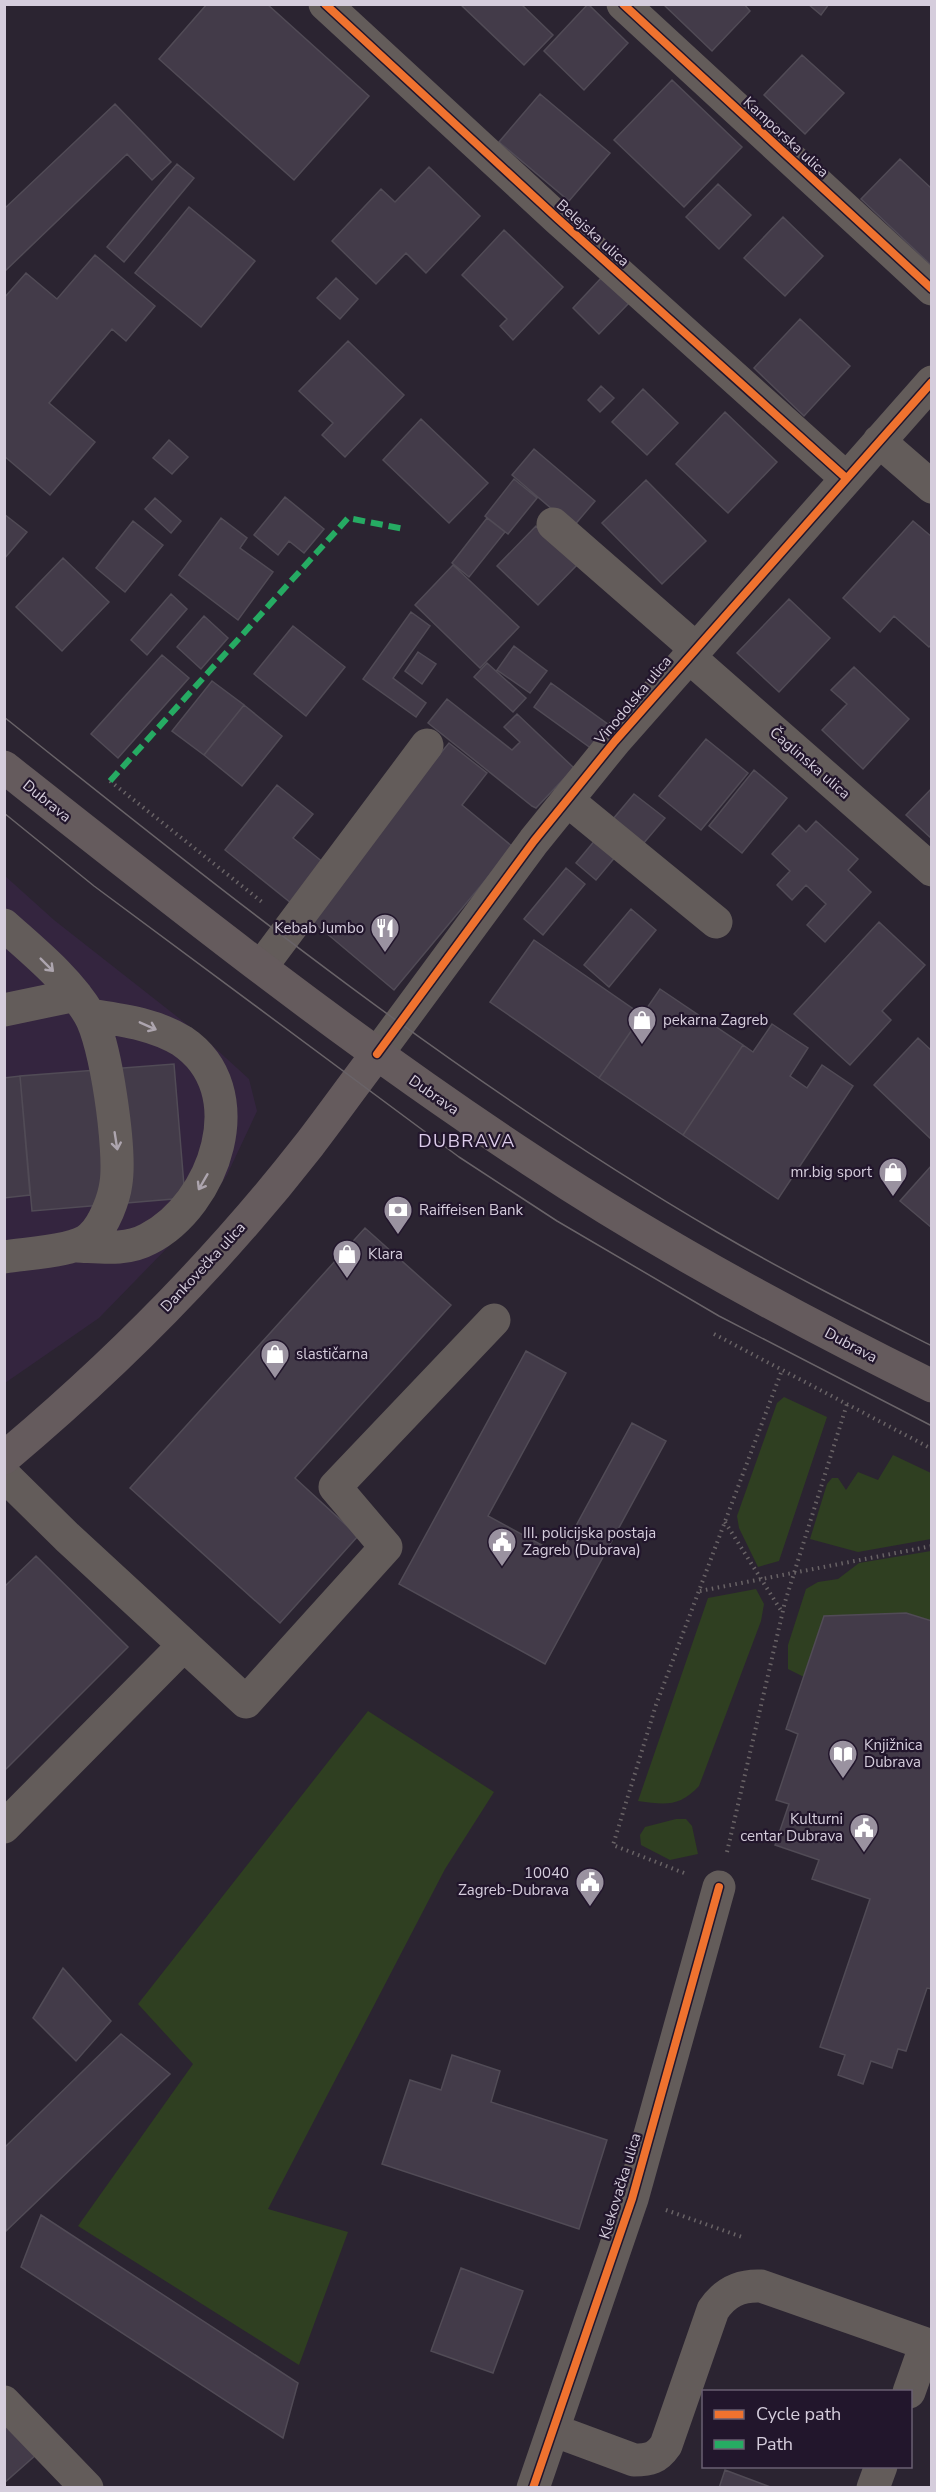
<svg xmlns="http://www.w3.org/2000/svg" width="936" height="2492" font-family="'Nunito Sans',sans-serif">
<style>
.built{fill:#34253f}
.green{fill:#2f3f21}
.building{fill:#433b49;stroke:#514b56;stroke-width:1.5}
.lines{fill:none;stroke-linecap:round;stroke-linejoin:round}
.path{stroke:#696366;stroke-width:4;stroke-dasharray:1.5 4.5;stroke-linecap:butt}
.minor{stroke:#635c5a;stroke-width:33}
.major{stroke:#655b5d;stroke-width:33}
.tram{stroke:#696368;stroke-width:1.5}
.quiet{stroke:#26ab63;stroke-width:6;stroke-dasharray:12 6;stroke-linecap:butt}
.cycleway-casing{stroke:#22162c;stroke-width:11}
.cycleway{stroke:#ef722f;stroke-width:8}
.oneway{stroke:#ada5ae}
.labels{text-anchor:middle;stroke-width:4.5;stroke-linejoin:round;paint-order:stroke}
.street-label{font-size:15px;fill:#d5cddc;stroke:#22162c}
.poi-label{font-size:15px;fill:#d5cddc;stroke:#22162c;text-anchor:start}
.quarter-label{font-size:18px;letter-spacing:1.5px;fill:#deceec;stroke:#22162c}
</style>
<rect width="100%" height="100%" fill="#2b2431"/>
<path class="built" d="M4,875L54,920L203,1037L249,1079L257,1111L227,1175L205,1209L99,1318L5,1383Z"/>
<path class="green" d="M784,1397L827,1417L779,1561L758,1567L739,1528L737,1516L777,1403Z
M893,1455L931,1473V1539L858,1552L810,1539L827,1484L832,1478H838L846,1490L858,1472L878,1480Z
M931,1551V1621L906,1613L825,1616L804,1677L788,1669V1645L806,1589L818,1582L838,1579L859,1563Z
M756,1589L764,1604L761,1621L699,1786C679,1807 666,1805 638,1801L708,1598Z
M368,1711L494,1792L445,1869L268,2209L348,2232L299,2365L78,2226L193,2064L138,2004Z
M676,1819H686L692,1826L698,1854L670,1860L641,1845L640,1835L645,1827Z"/>
<path class="building" d="M207,4H267L369,96L294,180L159,59Z
M460,4H521L553,35L524,65Z
M588,4L628,43L584,90L544,51Z
M663,4H744L750,11L712,51Z
M808,4H829L821,15Z
M802,55L844,93L805,134L764,95Z
M672,80L742,147L684,207L614,140Z
M540,94L610,153L569,201L499,142Z
M115,104L171,162L152,180L127,154L4,272V209Z
M900,159L932,189V266L861,199Z
M177,164L194,178L124,262L107,247Z
M429,167L480,216L426,273L406,253L376,284L332,241L381,189L395,202Z
M718,184L751,215L719,249L686,217Z
M189,207L255,261L201,327L135,273Z
M783,217L823,256L785,296L744,258Z
M504,230L563,287L513,340L500,326L507,319L462,275Z
M95,255L155,306L126,341L112,329L49,403L95,442L50,495L4,456V298L26,273L57,299Z
M602,277L629,303L599,334L573,308Z
M336,278L358,299L340,319L317,298Z
M800,319L850,366L804,416L754,368Z
M348,341L404,395L345,457L322,435L333,423L299,391Z
M601,386L614,398L600,412L588,400Z
M643,389L678,423L647,455L612,422Z
M725,412L777,462L728,513L676,464Z
M421,419L488,483L449,523L383,460Z
M169,440L188,457L172,474L153,458Z
M534,449L595,501L573,527L512,475Z
M514,479L537,498L508,534L485,516Z
M646,480L706,541L662,584L602,523Z
M285,497L324,529L304,553L289,541L278,555L254,535Z
M155,498L181,521L171,533L145,509Z
M4,514L27,532L4,559Z
M221,518L247,538L240,548L273,572L238,620L179,575Z
M487,518L505,532L469,577L452,563Z
M133,521L163,545L125,592L96,568Z
M913,521L932,537V644L929,647L894,616L880,632L843,598Z
M536,526L577,565L538,605L497,566Z
M63,558L109,602L62,651L16,607Z
M453,565L519,627L480,668L415,605Z
M171,594L187,609L147,655L131,640Z
M789,599L830,638L779,692L737,653Z
M411,612L430,626L393,678L426,703L416,717L363,679Z
M204,616L228,638L201,669L177,647Z
M293,626L345,667L306,716L254,674Z
M514,646L547,671L530,693L497,670Z
M418,652L436,664L422,684L405,671Z
M162,655L189,678L118,758L91,734Z
M487,663L526,698L513,712L474,677Z
M854,667L909,719L863,769L822,730L847,704L831,690Z
M212,681L244,705L204,755L172,731Z
M551,683L609,725L592,749L534,707Z
M447,699L512,750L520,742L504,727L517,714L574,768L536,808L532,806L428,723Z
M244,705L282,736L242,786L204,755Z
M706,739L748,773L701,830L659,796Z
M449,743L487,773L462,805L513,847L394,990L306,916Z
M754,770L787,798L742,853L709,826Z
M277,785L313,814L293,838L329,867L296,907L225,850Z
M932,788V839L906,815Z
M634,794L665,818L643,844L613,819Z
M816,821L858,859L848,870L871,892L825,942L807,925L826,904L806,885L792,900L777,885L790,871L772,854L799,825L806,832Z
M596,839L616,856L596,880L576,863Z
M566,868L585,884L543,935L524,919Z
M631,909L656,930L609,987L584,965Z
M879,922L925,965L882,1011L891,1020L850,1065L794,1014Z
M534,940L642,1015L599,1078L490,1002Z
M660,989L743,1045L683,1135L599,1078Z
M772,1024L808,1048L790,1076L807,1088L822,1065L853,1086L778,1199L683,1135L743,1045L753,1052Z
M918,1038L932,1051V1140L874,1085Z
M174,1064L185,1198L32,1211L20,1076Z
M20,1076L30,1195L4,1198V1078Z
M932,1165V1228L900,1201Z
M365,1228L451,1305L295,1478L358,1536L280,1623L130,1488Z
M526,1351L566,1373L488,1516L560,1555L632,1423L666,1441L545,1664L399,1584Z
M36,1556L128,1647L4,1771V1587Z
M906,1613L932,1621V1989L927,1988L906,2051L898,2049L892,2068L871,2061L863,2084L838,2075L845,2055L820,2047L870,1899L812,1879L819,1860L775,1845L789,1804L776,1800L798,1734L786,1729L824,1616Z
M63,1968L111,2021L76,2061L33,2018Z
M121,2034L170,2074L6,2231L4,2148Z
M452,2055L500,2071L491,2102L607,2140L579,2229L382,2164L410,2080L441,2090Z
M41,2215L298,2383L283,2438L21,2267Z
M461,2268L523,2291L493,2373L431,2351Z
M4,2419L37,2454L4,2483Z
M725,2470L773,2488H719Z"/>
<g class="lines">
<path class="path" d="M110,781L262,902
M714,1334L932,1449
M725,1522L782,1612
M700,1591L932,1546
M727,1852L785,1602L847,1404
M684,1873L613,1845L656,1705L782,1370
M666,2210L745,2238"/>
<path class="minor" d="M325,4L557,218L846,478
M623,4L932,289
M879,441L932,487
M553,524L695,648
M688,656L932,870
M567,800L716,922
M4,925C34,952 68,979 89,1014C106,1041 121,1151 116,1183C114,1199 104,1225 92,1236C77,1252 27,1253 4,1257
M261,967L427,745
M4,1010L76,995
M377,1054L534,841L615,741L932,382
M77,1246C101,1247 126,1251 148,1239C215,1205 255,1090 182,1041C154,1024 122,1020 90,1015
M4,1475L67,1537L246,1702L386,1547L335,1487L494,1320
M4,1827L184,1645
M909,2392L926,2344
M4,2402L87,2488
M553,2430L634,2460C650,2460 657,2458 666,2445L713,2310C725,2292 740,2285 761,2286L932,2346
M533,2488L632,2199L719,1887
M873,2488L881,2466"/>
<path class="major" d="M4,767C176,903 348,1040 531,1160C659,1245 794,1318 932,1386
M4,1458C115,1365 220,1259 309,1145C332,1115 354,1084 377,1054"/>
<path class="tram" d="M4,717C233,900 464,1084 717,1232C787,1273 859,1309 932,1346
M4,813L94,886L459,1157L557,1221L719,1316L932,1426"/>
<path class="quiet" d="M110,781L348,518L404,529"/>
<g class="cycleway-casing">
<path id="cycleway" d="M325,4L557,218L846,478
M623,4L932,289
M377,1054L534,841L615,741L932,382
M533,2488L632,2199L719,1887"/>
</g>
<use href="#cycleway" class="cycleway"/>
</g>
<defs><path id="oneway-shaft" d="M-6 0H5M1.5-3L5.5 0L1.5 3" fill="none" stroke-width="1.6" stroke-linecap="round" stroke-linejoin="round" transform="scale(1.5)"/></defs>
<g class="oneway">
<use href="#oneway-shaft" transform="translate(47 965) rotate(45)"/>
<use href="#oneway-shaft" transform="translate(148 1026) rotate(24)"/>
<use href="#oneway-shaft" transform="translate(116 1141) rotate(81)"/>
<use href="#oneway-shaft" transform="translate(203 1182) rotate(120)"/>
</g>
<defs>
<g id="restaurant-pin" transform="scale(1.5)"><path d="M0 17L-7.5 6A9.5 9.5 0 1 1 7.5 6Z" fill="#9a92a0" stroke="#22162c"/><path d="M-5-6h1v4h1v-4h1v4h1v-4h1v5L-1.5 .5V6h-2V.5L-5-1ZM5-6V6H3V1.5H1.5Q1.5-4 5-6Z" fill="#fff"/></g>
<g id="shop-pin" transform="scale(1.5)"><path d="M0 17L-7.5 6A9.5 9.5 0 1 1 7.5 6Z" fill="#9a92a0" stroke="#22162c"/><path d="M-5-2.5h2.3a2.7 3.5 0 0 1 5.4 0H5L5.5 6h-11ZM-1.5-2.5h3a1.5 2.3 0 0 0-3 0Z" fill="#fff"/></g>
<g id="bank-pin" transform="scale(1.5)"><path d="M0 17L-7.5 6A9.5 9.5 0 1 1 7.5 6Z" fill="#9a92a0" stroke="#22162c"/><path d="M-6-4H6V4H-6ZM0-2.3a2.3 2.3 0 1 0 0 4.6a2.3 2.3 0 1 0 0-4.6Z" fill="#fff"/></g>
<g id="civic-pin" transform="scale(1.5)"><path d="M0 17L-7.5 6A9.5 9.5 0 1 1 7.5 6Z" fill="#9a92a0" stroke="#22162c"/><path d="M-.6-6.5H3V-4.5H.6V-3L4-1V1h2V6H-6V1h2V-1L-.6-3ZM-1.2 2.5V6h2.4V2.5Z" fill="#fff"/></g>
<g id="library-pin" transform="scale(1.5)"><path d="M0 17L-7.5 6A9.5 9.5 0 1 1 7.5 6Z" fill="#9a92a0" stroke="#22162c"/><path d="M-6-4Q-3-5.5-.7-3.5V5Q-3 3-6 4ZM6-4Q3-5.5 .7-3.5V5Q3 3 6 4Z" fill="#fff"/></g>
</defs>
<g fill-rule="evenodd">
<use href="#restaurant-pin" x="385" y="928"/>
<use href="#shop-pin" x="642" y="1020"/>
<use href="#shop-pin" x="893" y="1172"/>
<use href="#bank-pin" x="398" y="1210"/>
<use href="#shop-pin" x="347" y="1254"/>
<use href="#shop-pin" x="275" y="1354"/>
<use href="#civic-pin" x="502" y="1542"/>
<use href="#library-pin" x="843" y="1754"/>
<use href="#civic-pin" x="864" y="1828"/>
<use href="#civic-pin" x="590" y="1882"/>
</g>
<g class="labels">
<g class="street-label">
<text transform="translate(786 137) rotate(43)" y="5">Kamporska ulica</text>
<text transform="translate(593 233) rotate(42)" y="5">Belejska ulica</text>
<text transform="translate(633 700) rotate(-50)" y="5">Vinodolska ulica</text>
<text transform="translate(810 763) rotate(41)" y="5">Čaglinska ulica</text>
<text transform="translate(47 801) rotate(39)" y="5">Dubrava</text>
<text transform="translate(434 1095) rotate(35)" y="5">Dubrava</text>
<text transform="translate(203 1267) rotate(-47)" y="5">Dankovečka ulica</text>
<text transform="translate(851 1345) rotate(28)" y="5">Dubrava</text>
<text transform="translate(620 2186) rotate(-73)" y="5">Klekovačka ulica</text>
</g>
<g class="poi-label">
<text x="364" y="933" text-anchor="end">Kebab Jumbo</text>
<text x="663" y="1025">pekarna Zagreb</text>
<text x="872" y="1177" text-anchor="end">mr.big sport</text>
<text x="419" y="1215">Raiffeisen Bank</text>
<text x="368" y="1259">Klara</text>
<text x="296" y="1359">slastičarna</text>
<text x="523" y="1538">III. policijska postaja<tspan x="523" dy="17">Zagreb (Dubrava)</tspan></text>
<text x="864" y="1750">Knjižnica<tspan x="864" dy="17">Dubrava</tspan></text>
<text x="843" y="1824" text-anchor="end">Kulturni<tspan x="843" dy="17">centar Dubrava</tspan></text>
<text x="569" y="1878" text-anchor="end">10040<tspan x="569" dy="17">Zagreb-Dubrava</tspan></text>
</g>
<g class="quarter-label">
<text x="467" y="1147">DUBRAVA</text>
</g>
</g>
<rect width="936" height="2492" fill="none" stroke="#d5cddc" stroke-width="12"/>
<rect x="702" y="2390" width="210" height="78" fill="#22162c" stroke="#6a5f72" stroke-width="1.5"/>
<rect x="714" y="2410" width="30" height="9" fill="#ef722f" stroke="#6a5f72" stroke-width="1.5"/>
<text x="756" y="2420" font-size="18" fill="#d5cddc">Cycle path</text>
<rect x="714" y="2440" width="30" height="9" fill="#26ab63" stroke="#6a5f72" stroke-width="1.5"/>
<text x="756" y="2450" font-size="18" fill="#d5cddc">Path</text>
</svg>
